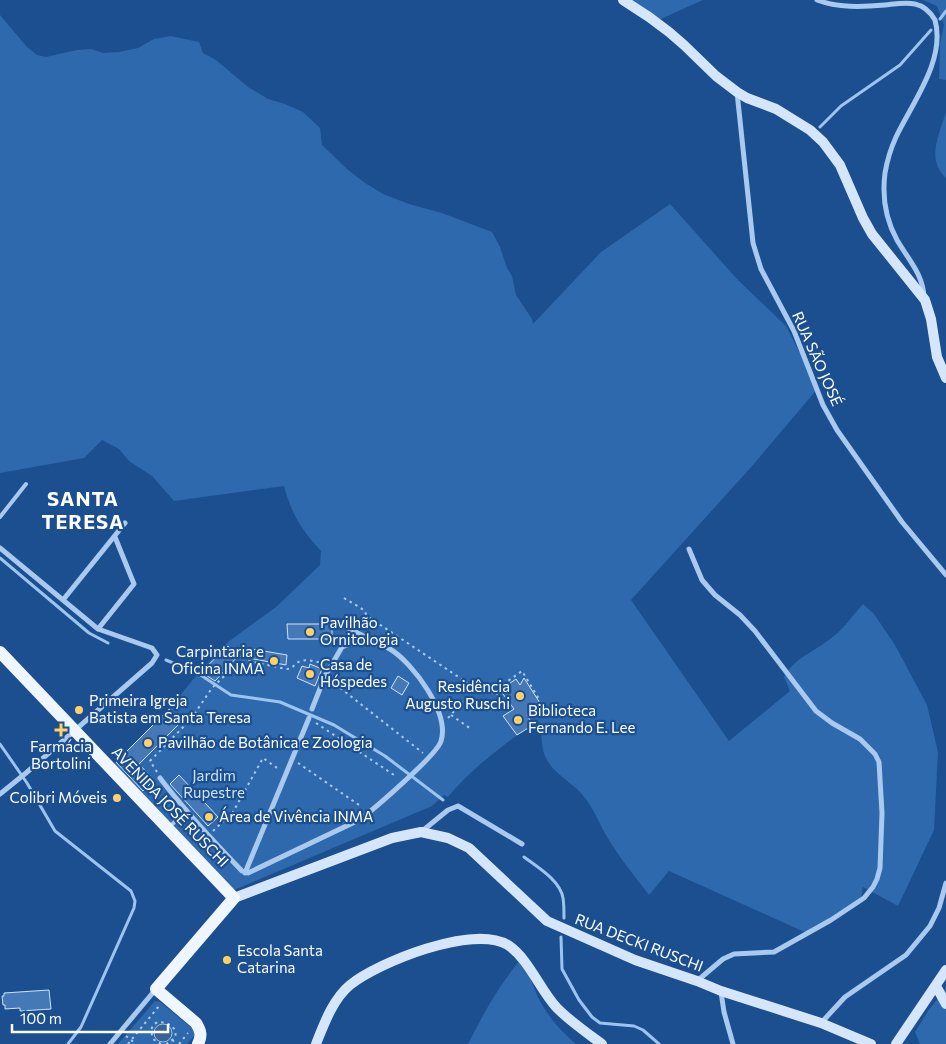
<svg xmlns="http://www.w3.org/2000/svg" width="946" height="1044" font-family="Commissioner,sans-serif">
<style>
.green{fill:#2e69ad}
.water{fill:#3c6290;stroke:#9cc4f0}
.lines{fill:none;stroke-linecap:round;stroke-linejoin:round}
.stream{stroke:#9cc4f0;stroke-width:3}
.building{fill:#4478b7;stroke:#cfe3fa}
.path{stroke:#a9c9ee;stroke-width:2;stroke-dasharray:2.5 4;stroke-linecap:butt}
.lane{stroke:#a9c9ee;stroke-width:4}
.street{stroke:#a9c9ee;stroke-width:5}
.secondary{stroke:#d6e6fa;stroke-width:10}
.primary{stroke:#f0f6ff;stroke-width:12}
.poi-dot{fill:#ffd166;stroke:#1b4f8f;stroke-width:2}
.labels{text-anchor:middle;stroke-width:4.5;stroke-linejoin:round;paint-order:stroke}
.street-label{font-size:15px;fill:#fff;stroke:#1b4f8f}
.poi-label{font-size:15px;fill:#fff;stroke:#1b4f8f;text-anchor:start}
.park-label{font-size:15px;fill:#cfe3fa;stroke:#1b4f8f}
.district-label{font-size:20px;font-weight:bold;letter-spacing:1px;fill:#fff;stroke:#1b4f8f}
</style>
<rect width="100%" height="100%" fill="#1b4f8f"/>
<path class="green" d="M625,0H703L654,22Z
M923,0H946V80L939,79L940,44L944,25L937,6Z
M0,15L27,47L37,55L46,57L77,50L91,49L103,53L119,52L138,48L154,39L171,36L199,42L203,53L216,60L248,87L268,99L285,104L303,112L320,128L322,145L347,169L365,183L383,194L409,204L442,213L492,232L500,247L507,268L512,276L516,295L532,319L533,324L601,252L670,204L737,279L786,326L818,388L753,465L631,600L729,741L790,691L784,677C794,658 814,652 830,639C843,630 852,616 863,604L874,614L895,645L927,705L938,752L934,830L898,906L863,887L860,904L809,934L669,871L649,895C634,875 618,856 606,835C599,823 594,809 585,798C574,783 556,776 547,760C539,747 544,732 537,719C531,728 521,732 512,739C489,756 466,775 448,797L444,795L432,806L234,890L114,764L169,709L200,671L228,642L276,607L320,565L321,551C301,529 292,515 284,486L174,501L152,476L129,461L119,449L102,440L84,458L0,473Z
M946,112V178C926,159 939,135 946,112Z
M521,959C528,968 530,977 534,988C543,1011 557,1028 576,1044H468C483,1014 499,985 521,959Z
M946,988V1044H920L915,1032L928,1011Z
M155,1001L160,1002L193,1029L195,1035L187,1044H118Z"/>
<path class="water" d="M154 1033a9 9 0 1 1 18 0a9 9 0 1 1-18 0Z"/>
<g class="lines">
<path class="stream" d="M940,19L946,11
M820,127L841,106L900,65L931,30
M0,558L89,633L108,643
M166,660L199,674L231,695L280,702L334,725L385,756L443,800
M0,744L27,783L55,831L131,891L135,901L134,908L81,1027L68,1044
M524,857C537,867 560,880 563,898C564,904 564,912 564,918
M561,937L562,969L579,1000L592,1017L600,1023L634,1026L643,1030L659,1044"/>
</g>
<path class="building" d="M287,624H332V639H288Z
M228,646L238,656L240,647L287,655L286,665L238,656L215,681L201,672Z
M310,664L322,669L315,686L297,678L302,666L309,668Z
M398,676L409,683L402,695L391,688Z
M524,678L540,703L527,715L533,725L517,735L503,716L514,709L500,690L516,679L520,685Z
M169,709L181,722L139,764L154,780L143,791L116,762Z
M179,775L218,817L208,826L170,784Z
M49,990L51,1009L20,1011V1008L5,1009V1005H3L2,996H4V993Z"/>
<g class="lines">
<path class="path" d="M344,598L364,610L367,616L475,688L497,694L498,688L522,671L539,699
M330,680L423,753
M451,715L471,729
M448,718L475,688
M316,723L397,777
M298,763L362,807
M157,772L150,761L191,719L212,688L239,662L249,661L286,669C294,669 294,663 301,661C308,659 317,662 323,663
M213,831L233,812L263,758L280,770
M126,1036L136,1044
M172,1040L177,1044
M128,1044L159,1006
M161,1044L153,1039C142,1006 197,1029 166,1044
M179,1044L188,1033"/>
<path class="lane" d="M0,517L26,484
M169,827L186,812"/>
<path class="street" d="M817,0C838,8 862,7 885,5C895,4 905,2 915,4C924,6 931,13 935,20C946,60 912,103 896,137C891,148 887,161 885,173C882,196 886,220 897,240C908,259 923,274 924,297
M737,92L753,243L761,269L794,331L823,405L837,430L902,522L946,575
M0,548L98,629L152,648L157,655L152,663L26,773L0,794
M689,549L702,580L715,595L740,615L755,631L816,711L832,723L860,739L875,754L879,762L882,813L880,868L877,879L873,887L864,898L831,920L774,952L734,954L723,959L697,981
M63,600L125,523
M344,626L379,644
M98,629L134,584L115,537
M160,778C185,811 213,841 242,871L248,873L359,820C373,810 438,754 441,741C450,713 413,663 390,649C378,642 354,640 342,647L325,676L312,709
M421,832L448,810L458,806L522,844
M245,873L309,718
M721,992L724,1012L733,1044
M821,1023L845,997L906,955L930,926L939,908L946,883
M110,1044L156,989"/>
<path class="secondary" d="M623,0L649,17L669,32L684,45L716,76L737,92L747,98L776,109L810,130L823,142L840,165L863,218L872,234L925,300L931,319L937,357L946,378
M234,898L392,838L421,832L448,838L469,848L547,921L635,960L697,981L721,991L821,1023L871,1044
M936,986L946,1004
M316,1044C324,1024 333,999 350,985C379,962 473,924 508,945C529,959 540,990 557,1008C571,1022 587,1033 602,1044
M896,1044L946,970"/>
<path class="primary" d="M0,652L234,898L156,989L196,1023C201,1031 202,1036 198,1044"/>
</g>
<g class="poi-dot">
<circle cx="310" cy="632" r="5"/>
<circle cx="274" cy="661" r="5"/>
<circle cx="310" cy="674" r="5"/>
<circle cx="520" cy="696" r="5"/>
<circle cx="79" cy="710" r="5"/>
<circle cx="518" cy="720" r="5"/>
<path d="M58.5 722.5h5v5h5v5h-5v5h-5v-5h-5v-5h5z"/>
<circle cx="148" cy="743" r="5"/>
<circle cx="117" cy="798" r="5"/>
<circle cx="209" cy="817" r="5"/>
<circle cx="227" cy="960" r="5"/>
</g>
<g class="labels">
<g class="street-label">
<text transform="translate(817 359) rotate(66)" y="5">RUA SÃO JOSÉ</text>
<text transform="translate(170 807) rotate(46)" y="5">AVENIDA JOSÉ RUSCHI</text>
<text transform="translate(639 943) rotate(21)" y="5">RUA DECKI RUSCHI</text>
</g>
<g class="poi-label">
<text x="320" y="628">Pavilhão<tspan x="320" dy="17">Ornitologia</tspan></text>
<text x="264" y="657" text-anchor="end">Carpintaria e<tspan x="264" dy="17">Oficina INMA</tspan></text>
<text x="320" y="670">Casa de<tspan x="320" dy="17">Hóspedes</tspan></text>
<text x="510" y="692" text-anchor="end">Residência<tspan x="510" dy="17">Augusto Ruschi</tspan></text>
<text x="89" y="706">Primeira Igreja<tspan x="89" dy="17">Batista em Santa Teresa</tspan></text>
<text x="528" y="716">Biblioteca<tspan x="528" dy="17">Fernando E. Lee</tspan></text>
<text x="158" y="748">Pavilhão de Botânica e Zoologia</text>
<text x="61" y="752" text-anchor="middle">Farmácia<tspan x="61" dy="17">Bortolini</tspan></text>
<text x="107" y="803" text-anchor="end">Colibri Móveis</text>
<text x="219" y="822">Área de Vivência INMA</text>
<text x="237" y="956">Escola Santa<tspan x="237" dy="17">Catarina</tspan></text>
</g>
<g class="park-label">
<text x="214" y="781">Jardim<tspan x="214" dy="17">Rupestre</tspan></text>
</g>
<g class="district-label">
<text x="83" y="506">SANTA<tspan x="83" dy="23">TERESA</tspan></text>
</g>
</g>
<path d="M12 1024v8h156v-8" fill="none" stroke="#ffffff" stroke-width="2.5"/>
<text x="20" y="1024" font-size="15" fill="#ffffff" stroke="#1b4f8f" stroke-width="4" paint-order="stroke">100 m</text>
</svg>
